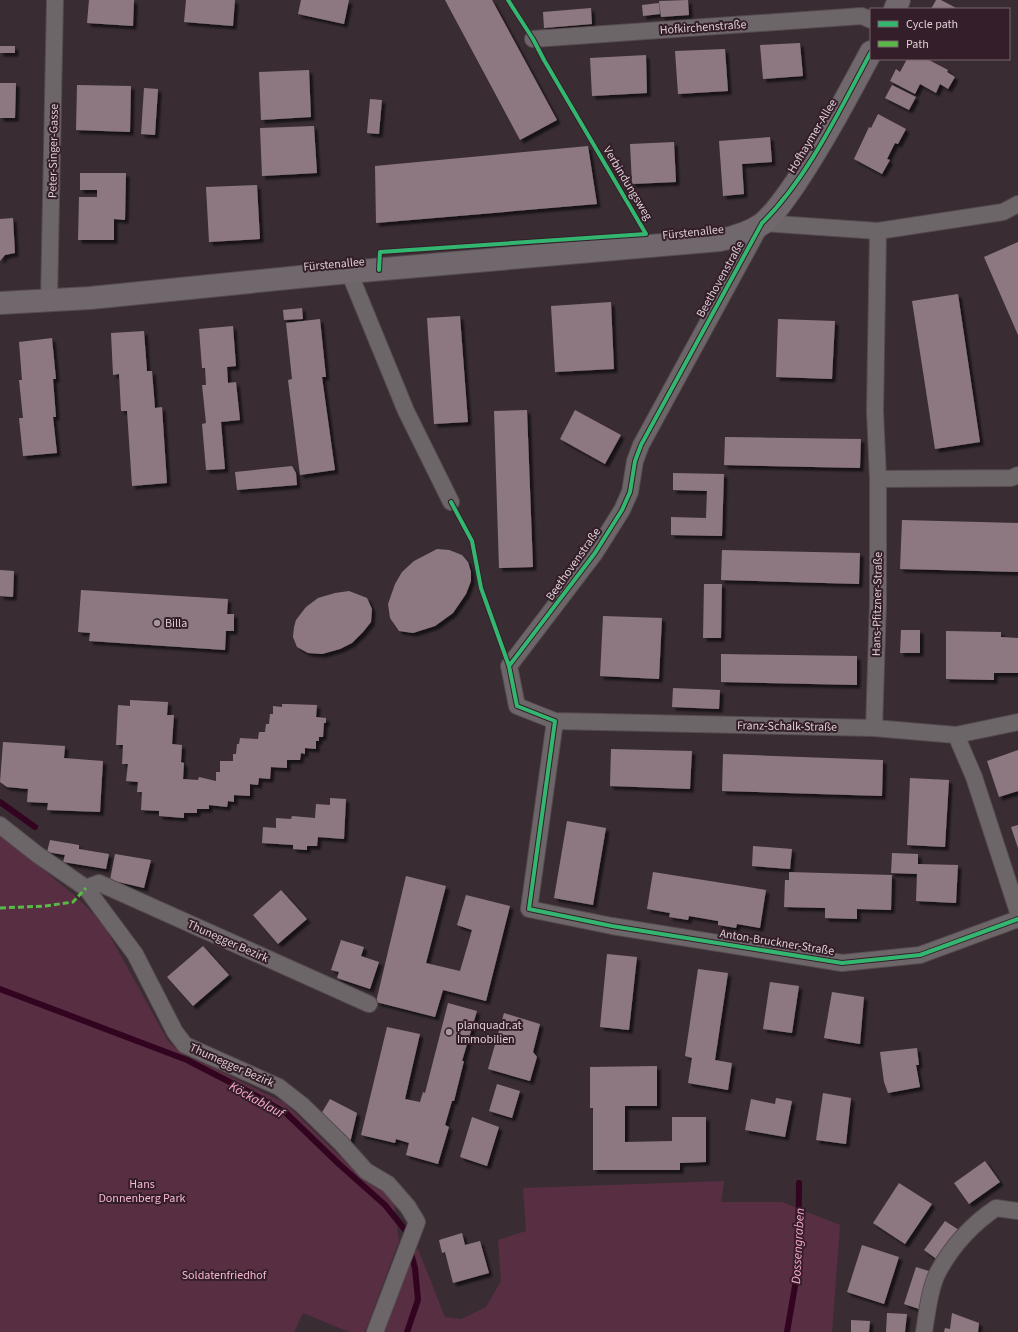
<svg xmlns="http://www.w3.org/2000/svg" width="1018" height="1332" font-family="'Source Sans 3',sans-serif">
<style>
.green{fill:#582e43}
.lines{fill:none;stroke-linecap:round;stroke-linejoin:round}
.stream{stroke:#32041f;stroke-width:6}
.building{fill:#8d7882;filter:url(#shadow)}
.street-casing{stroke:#564b50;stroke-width:18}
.secondary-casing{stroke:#564b50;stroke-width:24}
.street{stroke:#6d6669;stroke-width:16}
.secondary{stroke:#70686c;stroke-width:22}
.quiet{stroke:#58b947;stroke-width:3;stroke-dasharray:6 3;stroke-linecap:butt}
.cycleway-casing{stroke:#341e29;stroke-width:6}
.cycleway{stroke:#33b770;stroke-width:4}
.poi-dot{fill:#a4969c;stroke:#341e29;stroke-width:1.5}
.labels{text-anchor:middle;stroke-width:4;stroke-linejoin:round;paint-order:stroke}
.street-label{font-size:12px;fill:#decfd5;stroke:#341e29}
.poi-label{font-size:12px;fill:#decfd5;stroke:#341e29;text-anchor:start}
.park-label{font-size:12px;fill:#f7b6d5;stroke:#341e29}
.water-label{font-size:13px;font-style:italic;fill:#ffa9d3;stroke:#341e29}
</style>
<defs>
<filter id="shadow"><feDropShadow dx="3.5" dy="3.5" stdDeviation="1" flood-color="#0009"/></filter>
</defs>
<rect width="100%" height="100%" fill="#392d33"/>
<path class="green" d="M0,834L75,896L93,913L106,929L168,1041L185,1056L208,1065L285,1103L350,1166L393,1194L399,1241L365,1332H349L303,1313L294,1332H0Z
M724,1181L721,1202H782L840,1225L832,1332H382L409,1254L418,1249L445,1317L461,1319L486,1307L501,1281L498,1240L526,1231L523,1188Z"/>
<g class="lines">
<path class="stream" d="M0,802L35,827
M0,989L187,1060L251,1093L286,1113L340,1165L385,1205L406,1231L407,1237
M407,1332L418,1300L415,1268L410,1250
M787,1332L798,1269L799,1183"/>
</g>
<path class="building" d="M89,0H134L133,26L87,23Z
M186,0H235L233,26L184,22Z
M301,0H349L344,24L298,14Z
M445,0H492L557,120L520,140Z
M688,0L689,15L661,17L659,1Z
M936,0H941L958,9H931Z
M659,3L660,14L643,16L642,5Z
M591,8L592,24L544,28L543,12Z
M800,43L803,76L763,79L760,45Z
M0,46H15V53H0Z
M725,49L728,91L678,94L675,51Z
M646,55L647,93L592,96L590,58Z
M907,59H927L948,70L947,72L955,77L948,89L940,84L936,93L920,84L915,94L890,81L896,69L900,72Z
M309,70L311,117L261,120L259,72Z
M0,83H16L15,118H0Z
M77,85L131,86L130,132L76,130Z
M892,85L916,97L909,110L885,98Z
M144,88L158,89L155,135L141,134Z
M370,99L382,100L379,134L367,133Z
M878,114L906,129L898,144L895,143L887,159L890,160L882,174L854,159L869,127L871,128Z
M314,126L317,173L262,176L260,128Z
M770,137L772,162L742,164L744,194L723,196L719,141Z
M674,142L676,182L632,184L630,144Z
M588,146L597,204L376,223L375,166Z
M80,173H126L125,220L114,219V240H78L79,197H97V190H80Z
M257,185L260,239L209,242L206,187Z
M13,218L15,253L5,255L0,261V219Z
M1018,242V335L984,257Z
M958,294L980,442L935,449L912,301Z
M611,302L614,369L555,372L551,306Z
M302,308L303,319L284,320L283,310Z
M460,316L468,422L434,424L427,318Z
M320,319L326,377H322L335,470L300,475L288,380L292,379L286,323Z
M778,319L835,321L832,379L776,377Z
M233,326L236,366L227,367L228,383L236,382L240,420L221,422L225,469L206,470L202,424L206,423L202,385H206L205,368H202L199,329Z
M144,331L147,371H152L155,408L162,407L167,483L132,486L127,411H121L119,374L113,375L111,333Z
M52,338L56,379H53L56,417H53L57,453L23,456L19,418H23L19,380H22L19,342Z
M527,410L533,567L499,568L494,411Z
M575,410L621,435L605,464L560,439Z
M725,437L861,439L860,468L724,465Z
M292,466L296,473L297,485L237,490L235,472Z
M673,473L724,474L722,536L671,535V517L706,518L707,491L673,490Z
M902,520L1018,523V572L900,569Z
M437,549L449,550L462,555L468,562L471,572V581L466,594L453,613L435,626L413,633L399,631L390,618L388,604L395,584L402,572L414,561Z
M722,550L860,553L859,584L721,580Z
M0,570L14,571L13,597L0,596Z
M704,584H722L721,638H703Z
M81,590L228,599L227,614H234V631H226L225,650L89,641L90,633L78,632Z
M349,591L367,598L372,609L371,622L363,632L352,643L340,649L322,654L308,653L297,647L293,637L294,627L296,620L306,607L318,598L335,593Z
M603,616L662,618L659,679L600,676Z
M901,630H920V653H900Z
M946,631L1001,632V637L1018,638V673H994V680L946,679Z
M721,654L857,656V685L721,682Z
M673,688L720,690L719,709L672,707Z
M130,700L168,702L167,715H174L172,744L182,745L181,762L184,763L183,779L198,780L199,777L216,781V772H220V761H233V754H236L237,744H239L240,738L258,739L259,732H265L266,724H269L270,714H273V706L282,707V704H287L317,705L316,717L326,718V723H324L323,737H319V741H316V749L305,748V754L301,753L300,760H287V768L271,767L270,779L259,778L258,785L250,784V796L234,795V802L228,801L227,807L209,805V809H197V813H184V818L159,816V811L141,810L142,792H137L138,782L126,781L128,764H122L123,745H116L118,705L130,706Z
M3,742L65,746L64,758L103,761L100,812L47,810L48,803L27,802L28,789L7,787L0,782Z
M611,749L692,751L690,789L610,786Z
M1018,750V791L999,797L987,761Z
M723,754L883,760L882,796L722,791Z
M910,778L949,780L945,847L907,845Z
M330,798L346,799L344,839L318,837L317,846H307V850L293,849V845L262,843L263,827L276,828V818L291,819L292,816L315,818L316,804L330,805Z
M567,821L606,828L593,905L554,898Z
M1018,825V848L1011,827Z
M50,840L79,845V849L109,854L106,869L63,862L65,855L47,852Z
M753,846L792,849L790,869L752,866Z
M892,853L918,854V864L958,865L956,903L916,901L917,874L891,873Z
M115,854L151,860L144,888L110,880Z
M653,872L766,890L760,928L737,924L736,928L718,925V921L689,916L688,920L669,917L670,913L647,909Z
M789,872L892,875L891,910L857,909V919L825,918V908L784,907L785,880H789Z
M406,876L446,886L426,963L460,971L472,930L457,925L466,895L510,906L486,1001L443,990L435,1017L376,1002Z
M281,890L307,919L278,944L253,915Z
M341,940L364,947L361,956L379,962L370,989L337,978L339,972L331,970Z
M203,946L229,975L193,1006L167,977Z
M607,954L637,957L629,1030L600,1027Z
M698,969L728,973L715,1060L732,1063L728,1090L688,1083L692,1058L685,1056Z
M770,982L799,986L792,1033L763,1029Z
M832,992L864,997L860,1044L824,1038Z
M448,1003L477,1011L462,1061H464L454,1101H452L445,1125L449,1127L438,1164L406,1155L409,1143L396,1139L395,1143L361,1135L387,1027L420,1034L405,1099L420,1102L423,1092L425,1093Z
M504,1013L540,1024L533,1052L537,1057L530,1081L488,1069Z
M917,1048L919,1065H916L920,1087L888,1093L884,1082L880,1052Z
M657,1066V1106H625V1142L672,1141V1117H706V1162L680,1163V1170H593V1108H590V1067Z
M497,1084L520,1091L512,1118L489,1111Z
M823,1093L851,1098L846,1144L816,1140Z
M776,1098L792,1101L785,1137L745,1130L751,1099L775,1104Z
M330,1099L357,1113L350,1143L321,1114Z
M472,1117L499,1127L487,1166L460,1157Z
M985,1161L1000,1182L969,1204L954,1183Z
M899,1183L932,1204L905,1244L873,1223Z
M945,1221L959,1230L938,1260L924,1250Z
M462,1233L465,1245L480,1241L489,1273L453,1283L445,1252L442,1253L439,1240Z
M862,1245L899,1257L884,1304L847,1292Z
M916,1267L932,1272L919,1309L904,1304Z
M887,1313L907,1314L905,1332H886Z
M952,1313L979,1323L978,1332H944L945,1328L950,1329Z
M851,1320L870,1321L869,1332H851Z"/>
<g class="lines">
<g class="street-casing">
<path id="street" d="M533,39L862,16L871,20
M1018,204L1003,212L878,231L762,223L641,445L635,461L630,492L622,510L595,553L509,666L517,706L555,721L529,909L612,926L842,963L920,955L1018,919
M349,272L406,411L451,502
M49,301L55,0
M878,479L1011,478L1018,475
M555,721L874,728L956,735L1018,722
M874,728L878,603V479L875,411L878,231
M956,735L974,777L1018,912
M0,825L38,855L86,888L135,954L175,1032L185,1045L279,1087L302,1105L341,1143L366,1171L388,1184L408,1207L417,1222L375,1332
M86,888L99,883L369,1004
M924,1332C927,1314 929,1291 937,1274C951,1247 971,1225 996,1208L1018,1211"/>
</g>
<g class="secondary-casing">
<path id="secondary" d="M895,9L899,0
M0,303L90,298L349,272L720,240C735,237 749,233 762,224C775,214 785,198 795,184C823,142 847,97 871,52"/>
</g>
<use href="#street" class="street"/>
<use href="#secondary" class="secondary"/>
<path class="quiet" d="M0,908L45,906L73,902L86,888"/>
<g class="cycleway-casing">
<path id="cycleway" d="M871,52C840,109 808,178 762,223L641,445L635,461L630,492L622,510L595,553L509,666L517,706L555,721L529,909L612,926L842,963L920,955L1018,919
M379,270L380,252L646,234L544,60L533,39L508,0
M451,502L472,541L481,588L509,666"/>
</g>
<use href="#cycleway" class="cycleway"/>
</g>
<g class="poi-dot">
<circle cx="157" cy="623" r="4"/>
<circle cx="449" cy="1032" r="4"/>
</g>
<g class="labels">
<g class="street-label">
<text transform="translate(703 27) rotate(-4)" y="4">Hofkirchenstraße</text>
<text transform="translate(812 136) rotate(-59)" y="4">Hofhaymer-Allee</text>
<text transform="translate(53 151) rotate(-89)" y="4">Peter-Singer-Gasse</text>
<text transform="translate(628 183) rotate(59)" y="4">Verbindungsweg</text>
<text transform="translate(693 232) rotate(-6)" y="4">Fürstenallee</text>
<text transform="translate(334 264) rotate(-5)" y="4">Fürstenallee</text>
<text transform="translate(720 279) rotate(-61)" y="4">Beethovenstraße</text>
<text transform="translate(573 564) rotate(-55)" y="4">Beethovenstraße</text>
<text transform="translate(877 604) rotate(-89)" y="4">Hans-Pfitzner-Straße</text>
<text transform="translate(787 726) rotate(1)" y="4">Franz-Schalk-Straße</text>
<text transform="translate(228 941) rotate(24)" y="4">Thunegger Bezirk</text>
<text transform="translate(777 942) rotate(9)" y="4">Anton-Bruckner-Straße</text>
<text transform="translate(232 1065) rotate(24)" y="4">Thumegger Bezirk</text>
</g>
<g class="poi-label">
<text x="165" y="627">Billa</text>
<text x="457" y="1029">planquadr.at<tspan x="457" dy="14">Immobilien</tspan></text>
</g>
<g class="park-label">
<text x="142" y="1188">Hans<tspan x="142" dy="14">Donnenberg Park</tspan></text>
<text x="224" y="1279">Soldatenfriedhof</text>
</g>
<g class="water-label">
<text transform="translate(257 1099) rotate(29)" y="5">Köckablauf</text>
<text transform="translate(797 1246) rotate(-87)" y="5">Dossengraben</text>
</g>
</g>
<rect x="870" y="8" width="140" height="52" fill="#341e29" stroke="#78656e"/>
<rect x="878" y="21" width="20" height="6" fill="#33b770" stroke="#78656e"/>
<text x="906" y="28" font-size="12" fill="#decfd5">Cycle path</text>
<rect x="878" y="41" width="20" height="6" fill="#58b947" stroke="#78656e"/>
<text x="906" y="48" font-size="12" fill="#decfd5">Path</text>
</svg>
